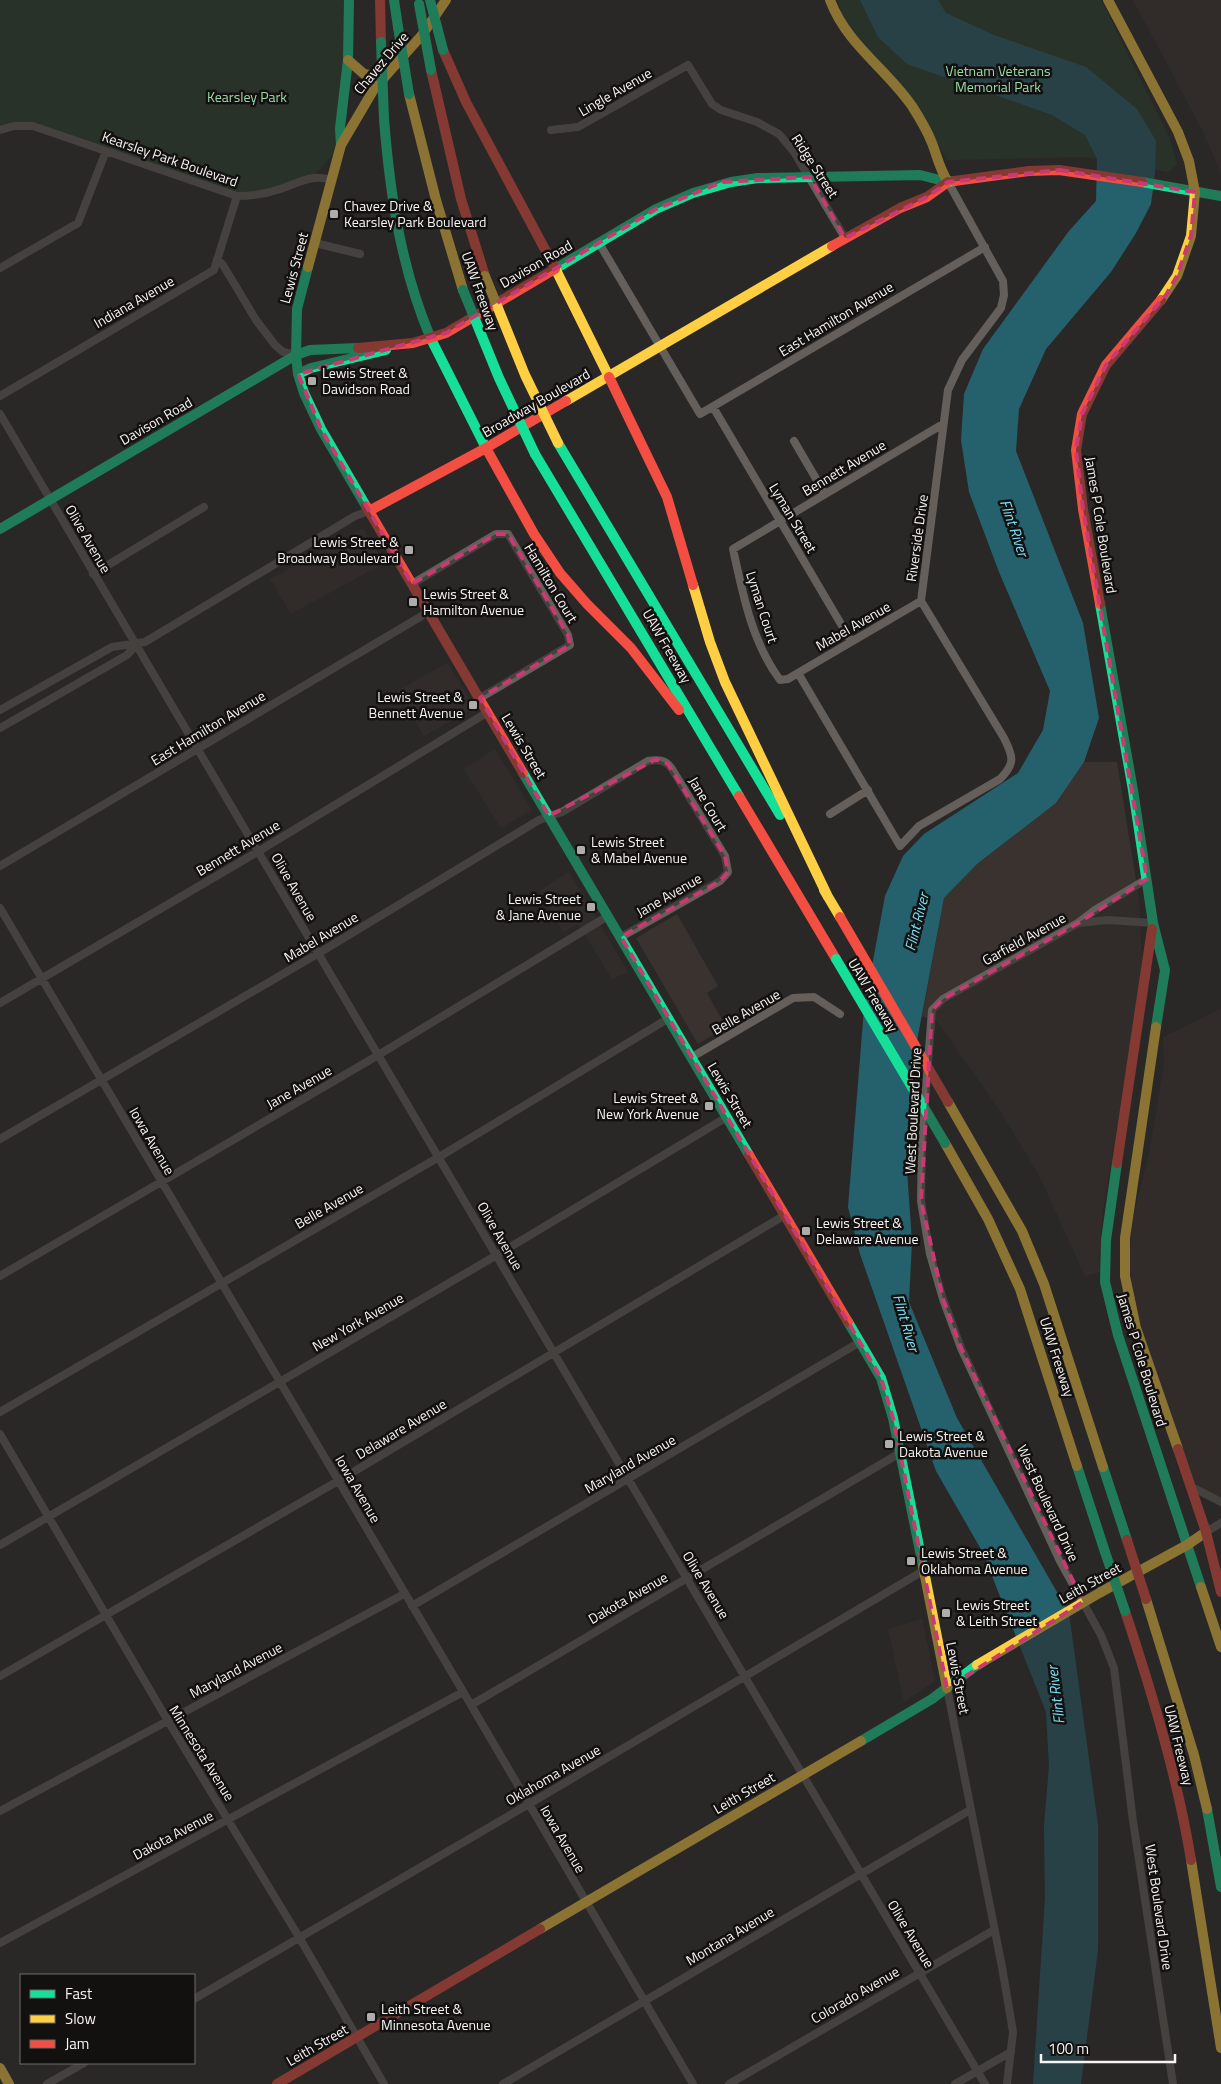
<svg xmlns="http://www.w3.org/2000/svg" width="1221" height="2084" font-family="'Titillium Web',sans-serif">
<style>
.built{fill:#3a322e}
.green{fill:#283e2c}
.water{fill:#25616d}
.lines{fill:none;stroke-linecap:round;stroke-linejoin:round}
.street{stroke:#645f5b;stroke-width:8}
.fast{stroke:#16e098;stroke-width:10}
.slow{stroke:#ffcf43;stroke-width:10}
.jam{stroke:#f24e42;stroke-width:10}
.fast-bridge{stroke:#16e098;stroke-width:10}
.slow-bridge{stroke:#ffcf43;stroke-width:10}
.jam-bridge{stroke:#f24e42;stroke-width:10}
.marked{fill:none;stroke:#ca3972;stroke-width:4;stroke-dasharray:10 6;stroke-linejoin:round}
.poi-dot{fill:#afadac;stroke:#131110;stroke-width:2}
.labels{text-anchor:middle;stroke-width:5;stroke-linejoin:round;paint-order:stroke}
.street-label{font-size:14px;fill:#f7f4f3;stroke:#131110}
.park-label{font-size:14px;fill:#9bdaa5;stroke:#131110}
.poi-label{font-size:14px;fill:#f7f4f3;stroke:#131110;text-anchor:start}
.water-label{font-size:15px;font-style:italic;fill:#7ce0f6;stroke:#131110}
</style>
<rect width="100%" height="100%" fill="#2a2827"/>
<path class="built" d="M1133,0H1221V174L1204,133Z
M363,528L384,563L291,614L270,579Z
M447,663L470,699L469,711L424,736L397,691Z
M495,749L532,810L501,828L464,769Z
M1084,762H1117L1139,899L1142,962L1136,1011L1103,1210L1099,1256L1100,1272L1085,1276L1039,1175L999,1109L937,1021L922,1016L944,898L977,864L1056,803Z
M569,872L628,972L612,979L578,924L563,932L539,891Z
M677,914L718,986L707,993L726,1027L698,1044L636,938Z
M1221,1009V1497L1207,1493L1196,1483L1187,1464L1145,1339L1136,1307L1130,1270V1247L1134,1214L1150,1149L1164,1065L1163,1037Z
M922,1619L935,1681L904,1702L888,1629Z"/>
<path class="green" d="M0,0H349L341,145L313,177L247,196L33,126L0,130Z
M838,0H1101L1170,139L1177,165L1168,172L1087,157L947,160L915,102L860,42L842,15Z"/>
<path class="water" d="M860,0H938L946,13L994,35L1086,67L1137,109L1156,141L1155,173L1151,204L1136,233L1111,272L1046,349L1019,409L1016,451L1083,623L1099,718L1084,762L1056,803L977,864L944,898L916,1046L906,1156L912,1242L909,1302L957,1418L1069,1613L1098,1825V1950L1081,2084H1033L1045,1898L1044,1826L1049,1766L1046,1712L982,1551L936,1471L860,1254L848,1207L864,1009L885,896L903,856L924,834L1018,773L1043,730L1050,691L999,572L969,492L961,440L964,394L983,349L1069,231L1096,201L1097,159L1085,135L1052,115L907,64L878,37Z"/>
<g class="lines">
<path class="street" d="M0,130L14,126H33L237,196C252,196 266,194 280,189C299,183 312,173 332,180
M551,130L578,127L688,65L712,104L721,110L757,122L779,134L794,152L845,238
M315,243L360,254
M599,243L700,414L985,247
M217,259L223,265L256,320L275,345L283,352L296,355
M0,268L78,223L106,151
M0,396L214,270L237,196
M713,407L851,641
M0,414L985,2084
M794,441L825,494
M93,574L204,507
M412,584L496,534H508L568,635L570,645L480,698
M921,601L798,673L788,679L780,680C752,642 743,595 733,549L943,424
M798,673L900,846L919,826L1000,779C1016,763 1013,756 1004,738L921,601L948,390L962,360L1001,308L1004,295L1003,281L948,182
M0,710L112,647L145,642L355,516L369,511
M0,728L127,655L136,645
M830,814L868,790
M0,866L420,617L428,611
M0,908L471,1705L693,2084
M1078,923L1095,910L1147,879
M1153,923L1108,920L1078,923L943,999L932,1010L922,1143L921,1201L930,1254L943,1299L961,1348L1060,1561L1101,1635L1114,1668L1133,1821L1173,2084
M0,1003L259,851L488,712
M692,1057L793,998L814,997L840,1014
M0,1139L319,953L539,820L562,812L648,761C659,759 666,760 672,769L725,856L728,872L720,881L621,937
M0,1276L370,1060L608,916
M0,1412L439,1157L669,1018
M0,1434L168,1721L299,1937L384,2084
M1190,1486L1221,1502
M1206,1532L1221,1523
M0,1545L497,1255L727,1117
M412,1606L860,1342
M0,1676L338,1481L785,1215
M947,1688L1002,1967L1013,2032L1007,2084
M471,1705L900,1453
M0,1811L404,1594
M0,1943L463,1692
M194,1999L529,1804L923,1571
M47,2084L84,2063
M503,2084L970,1810
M729,2084L994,1930
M955,2084L1011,2052"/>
<path class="fast" d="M394,0L398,27
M384,119C390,195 401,268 431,339
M341,145L340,128L348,60L349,0
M1142,182L1221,196
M308,267L297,309L296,355L298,374L304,393L321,429L366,506
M555,269L656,209L693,193L731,182L758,178L920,175L948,182L954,181
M431,339L486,448
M298,374L311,368L386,350
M558,443L780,815
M535,454L739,796
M0,529L296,355L310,350L358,348
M1100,604L1133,790L1153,923L1165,970L1156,1027
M523,773L749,1155
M1117,1163L1106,1240L1105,1282L1118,1335L1201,1587
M848,1322L881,1378L893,1418L923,1566
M1077,1466L1105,1552
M1103,1467L1127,1540
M861,1741L932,1699L977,1665
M1207,1809L1221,1887"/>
<path class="slow" d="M830,0C847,45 885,67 912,106C919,117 927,130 932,143C937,156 940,170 948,182
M1108,0L1178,132L1189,161L1195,192L1191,236L1177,276L1161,300
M348,60L364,74L384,78
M409,94L436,200L463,290
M308,267L341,145L374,89L422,35L446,0
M555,268L609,377
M566,401L832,246
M693,585L710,642L725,682L828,897
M824,890L840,917
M1156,1027L1125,1238V1276L1136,1328L1178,1449
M948,1102L1022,1231L1044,1284L1103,1467
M945,1143L988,1219L1020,1289L1077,1466
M923,1566L947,1688
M1201,1587L1221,1647
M1101,1592L1187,1545L1206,1532
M1146,1599L1194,1755L1207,1809
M1191,1860L1221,2048
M540,1929L861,1741
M0,2068L9,2084"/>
<path class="jam" d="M380,0L381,42
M443,50L466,102L555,268
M431,70L461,199L485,276
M954,181L1029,171L1059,170L1142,182
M832,246L900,208L927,197L948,182
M358,348L413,343L446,333L555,269
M609,377L667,497L693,585
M486,448L534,534L560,573L587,604L631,648L679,710
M366,506L523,773
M369,511L486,448L566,401
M1100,604L1083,509L1076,450L1082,414L1106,365L1161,300
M739,796L836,959
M749,1155L848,1322
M1117,1163L1152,929
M1178,1449L1206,1532L1221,1592
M1125,1611C1152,1693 1177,1775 1191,1860
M277,2084L540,1929"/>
<path class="fast-bridge" d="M430,0L443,50
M419,4L431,70
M398,27L409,94
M381,42L384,119
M463,290L499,378L535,454
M836,959L945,1143
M1105,1552L1125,1611"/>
<path class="slow-bridge" d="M485,276L525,375L558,443
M977,1665L1101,1592"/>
<path class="jam-bridge" d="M840,917L948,1102
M1127,1540L1146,1599"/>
</g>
<path d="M0 0H1221V2084H0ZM1059,170L1195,192L1191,236L1177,276L1166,295L1106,365L1082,414L1076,450L1083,509L1147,879L1078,923L943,999L932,1010L921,1201L943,1299L961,1348L1083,1602L947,1688L893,1418L881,1378L621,937L720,881L728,872L725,856L668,764L656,759L549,816L480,698L570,645L568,635L508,534H496L412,584L321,429L298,374L446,333L656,209L722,182L810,177L845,238L927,197L948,182Z" fill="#2a2827" fill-opacity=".55" fill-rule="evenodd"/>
<path class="marked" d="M1059,170L1195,192L1191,236L1177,276L1166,295L1106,365L1082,414L1076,450L1083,509L1147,879L1078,923L943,999L932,1010L921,1201L943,1299L961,1348L1083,1602L947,1688L893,1418L881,1378L621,937L720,881L728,872L725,856L668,764L656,759L549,816L480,698L570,645L568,635L508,534H496L412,584L321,429L298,374L446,333L656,209L722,182L810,177L845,238L927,197L948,182Z"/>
<g class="poi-dot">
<rect x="329" y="209" width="10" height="10" rx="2.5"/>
<rect x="307" y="376" width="10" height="10" rx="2.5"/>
<rect x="404" y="545" width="10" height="10" rx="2.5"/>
<rect x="408" y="597" width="10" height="10" rx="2.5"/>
<rect x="468" y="700" width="10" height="10" rx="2.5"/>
<rect x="576" y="845" width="10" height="10" rx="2.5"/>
<rect x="586" y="902" width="10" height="10" rx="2.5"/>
<rect x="704" y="1101" width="10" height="10" rx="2.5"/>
<rect x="801" y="1226" width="10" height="10" rx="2.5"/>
<rect x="884" y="1439" width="10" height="10" rx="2.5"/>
<rect x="906" y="1556" width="10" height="10" rx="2.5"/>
<rect x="941" y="1608" width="10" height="10" rx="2.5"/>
<rect x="366" y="2012" width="10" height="10" rx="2.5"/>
</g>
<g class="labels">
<g class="street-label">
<text transform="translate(381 63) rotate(-50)" y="5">Chavez Drive</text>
<text transform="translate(615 92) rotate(-30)" y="5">Lingle Avenue</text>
<text transform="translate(170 159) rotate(19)" y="5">Kearsley Park Boulevard</text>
<text transform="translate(815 166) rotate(57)" y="5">Ridge Street</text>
<text transform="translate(536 264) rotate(-30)" y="5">Davison Road</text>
<text transform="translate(294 268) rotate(-75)" y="5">Lewis Street</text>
<text transform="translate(480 291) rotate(70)" y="5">UAW Freeway</text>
<text transform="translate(134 302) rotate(-30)" y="5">Indiana Avenue</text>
<text transform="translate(836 319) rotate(-31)" y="5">East Hamilton Avenue</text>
<text transform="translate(536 403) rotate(-30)" y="5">Broadway Boulevard</text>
<text transform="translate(156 421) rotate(-30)" y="5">Davison Road</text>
<text transform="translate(844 468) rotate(-31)" y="5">Bennett Avenue</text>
<text transform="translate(793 518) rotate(59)" y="5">Lyman Street</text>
<text transform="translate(1101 525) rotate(81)" y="5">James P Cole Boulevard</text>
<text transform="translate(917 538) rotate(-82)" y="5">Riverside Drive</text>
<text transform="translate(88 539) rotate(60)" y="5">Olive Avenue</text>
<text transform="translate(551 583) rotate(59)" y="5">Hamilton Court</text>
<text transform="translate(762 607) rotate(72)" y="5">Lyman Court</text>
<text transform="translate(853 626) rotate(-30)" y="5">Mabel Avenue</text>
<text transform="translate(667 646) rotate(60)" y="5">UAW Freeway</text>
<text transform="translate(208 728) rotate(-31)" y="5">East Hamilton Avenue</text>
<text transform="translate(524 746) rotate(59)" y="5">Lewis Street</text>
<text transform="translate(708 804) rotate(59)" y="5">Jane Court</text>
<text transform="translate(238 848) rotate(-31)" y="5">Bennett Avenue</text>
<text transform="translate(294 887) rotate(60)" y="5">Olive Avenue</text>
<text transform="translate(669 895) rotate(-30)" y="5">Jane Avenue</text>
<text transform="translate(321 937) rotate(-31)" y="5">Mabel Avenue</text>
<text transform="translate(1024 939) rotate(-29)" y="5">Garfield Avenue</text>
<text transform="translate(873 995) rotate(59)" y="5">UAW Freeway</text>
<text transform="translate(746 1012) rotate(-30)" y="5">Belle Avenue</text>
<text transform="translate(299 1087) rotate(-30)" y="5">Jane Avenue</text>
<text transform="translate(730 1095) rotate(59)" y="5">Lewis Street</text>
<text transform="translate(913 1111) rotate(-87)" y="5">West Boulevard Drive</text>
<text transform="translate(152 1141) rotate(60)" y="5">Iowa Avenue</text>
<text transform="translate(329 1206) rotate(-30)" y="5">Belle Avenue</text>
<text transform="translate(500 1236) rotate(60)" y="5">Olive Avenue</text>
<text transform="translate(358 1322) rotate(-30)" y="5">New York Avenue</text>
<text transform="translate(1057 1357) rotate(72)" y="5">UAW Freeway</text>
<text transform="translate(1142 1360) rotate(73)" y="5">James P Cole Boulevard</text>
<text transform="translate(401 1429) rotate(-31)" y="5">Delaware Avenue</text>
<text transform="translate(630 1464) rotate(-30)" y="5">Maryland Avenue</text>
<text transform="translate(358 1489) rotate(60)" y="5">Iowa Avenue</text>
<text transform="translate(1048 1503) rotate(65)" y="5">West Boulevard Drive</text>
<text transform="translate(1090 1583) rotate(-29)" y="5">Leith Street</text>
<text transform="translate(706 1585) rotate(59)" y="5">Olive Avenue</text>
<text transform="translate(628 1598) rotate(-30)" y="5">Dakota Avenue</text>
<text transform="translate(236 1670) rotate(-28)" y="5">Maryland Avenue</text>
<text transform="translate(958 1678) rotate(79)" y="5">Lewis Street</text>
<text transform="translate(1179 1745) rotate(76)" y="5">UAW Freeway</text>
<text transform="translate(202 1753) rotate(58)" y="5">Minnesota Avenue</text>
<text transform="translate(553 1775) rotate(-30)" y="5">Oklahoma Avenue</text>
<text transform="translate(744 1793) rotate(-30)" y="5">Leith Street</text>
<text transform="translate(173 1835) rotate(-28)" y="5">Dakota Avenue</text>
<text transform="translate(563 1839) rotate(60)" y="5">Iowa Avenue</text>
<text transform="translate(1159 1907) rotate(82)" y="5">West Boulevard Drive</text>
<text transform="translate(911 1934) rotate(59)" y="5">Olive Avenue</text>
<text transform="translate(730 1936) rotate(-31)" y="5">Montana Avenue</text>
<text transform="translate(855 1995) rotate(-30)" y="5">Colorado Avenue</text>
<text transform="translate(317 2045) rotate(-30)" y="5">Leith Street</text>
</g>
<g class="park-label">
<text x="998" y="76">Vietnam Veterans<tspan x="998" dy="16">Memorial Park</tspan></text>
<text x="247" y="102">Kearsley Park</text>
</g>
<g class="poi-label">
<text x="344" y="211">Chavez Drive &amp;<tspan x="344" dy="16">Kearsley Park Boulevard</tspan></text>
<text x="322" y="378">Lewis Street &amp;<tspan x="322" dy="16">Davidson Road</tspan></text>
<text x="399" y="547" text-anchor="end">Lewis Street &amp;<tspan x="399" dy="16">Broadway Boulevard</tspan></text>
<text x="423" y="599">Lewis Street &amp;<tspan x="423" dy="16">Hamilton Avenue</tspan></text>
<text x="463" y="702" text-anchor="end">Lewis Street &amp;<tspan x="463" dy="16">Bennett Avenue</tspan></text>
<text x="591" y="847">Lewis Street<tspan x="591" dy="16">&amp; Mabel Avenue</tspan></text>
<text x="581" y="904" text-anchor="end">Lewis Street<tspan x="581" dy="16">&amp; Jane Avenue</tspan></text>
<text x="699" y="1103" text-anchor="end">Lewis Street &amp;<tspan x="699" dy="16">New York Avenue</tspan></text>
<text x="816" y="1228">Lewis Street &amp;<tspan x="816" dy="16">Delaware Avenue</tspan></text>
<text x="899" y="1441">Lewis Street &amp;<tspan x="899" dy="16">Dakota Avenue</tspan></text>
<text x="921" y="1558">Lewis Street &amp;<tspan x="921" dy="16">Oklahoma Avenue</tspan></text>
<text x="956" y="1610">Lewis Street<tspan x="956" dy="16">&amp; Leith Street</tspan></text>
<text x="381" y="2014">Leith Street &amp;<tspan x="381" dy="16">Minnesota Avenue</tspan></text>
</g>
<g class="water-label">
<text transform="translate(1014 528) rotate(71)" y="5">Flint River</text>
<text transform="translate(917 922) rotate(-76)" y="5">Flint River</text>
<text transform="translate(906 1323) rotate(74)" y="5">Flint River</text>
<text transform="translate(1056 1695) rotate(-97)" y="5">Flint River</text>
</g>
</g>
<rect x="20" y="1974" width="175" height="90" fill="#131110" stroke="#6e6c6b"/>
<rect x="30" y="1990" width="25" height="8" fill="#16e098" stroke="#6e6c6b"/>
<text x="65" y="1999" font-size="15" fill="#f7f4f3">Fast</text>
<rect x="30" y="2015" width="25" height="8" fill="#ffcf43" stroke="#6e6c6b"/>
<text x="65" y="2024" font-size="15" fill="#f7f4f3">Slow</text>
<rect x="30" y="2040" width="25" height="8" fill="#f24e42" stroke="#6e6c6b"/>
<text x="65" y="2049" font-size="15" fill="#f7f4f3">Jam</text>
<path d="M1041 2054v8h134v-8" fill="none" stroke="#f7f4f3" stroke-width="2.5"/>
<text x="1048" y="2054" font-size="15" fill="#f7f4f3" stroke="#131110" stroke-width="4" paint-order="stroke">100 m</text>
</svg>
